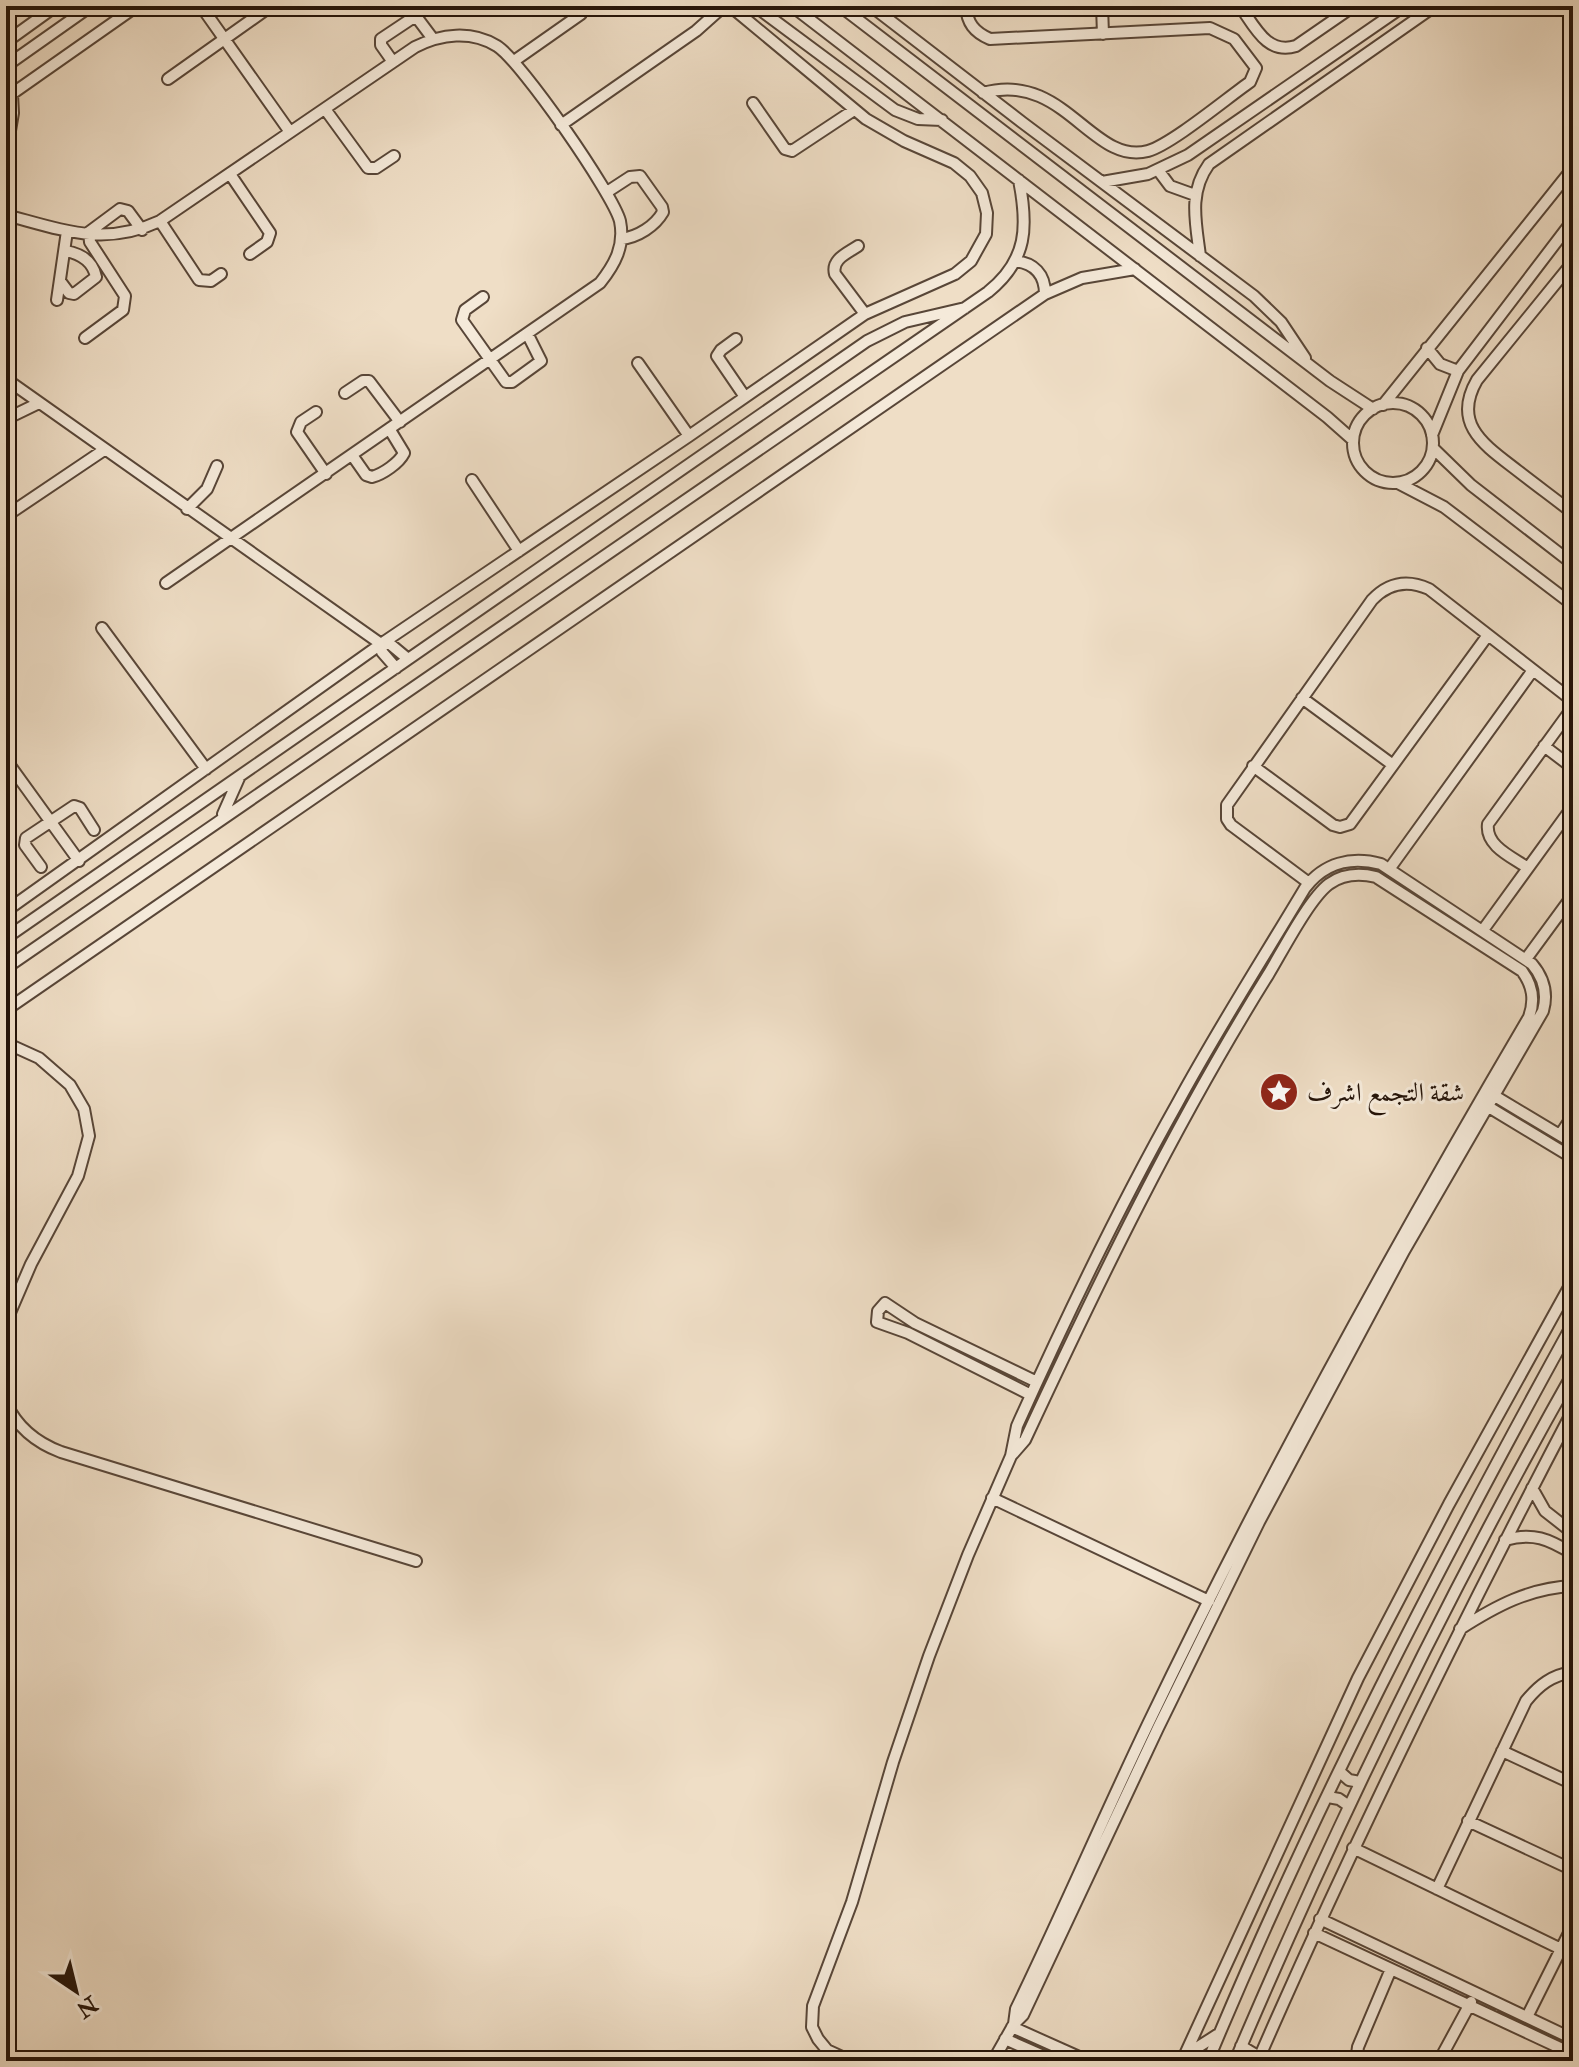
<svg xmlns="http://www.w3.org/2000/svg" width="1579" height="2067" font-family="'IM FELL Double Pica',Amiri,serif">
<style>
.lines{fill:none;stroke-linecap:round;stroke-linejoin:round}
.minor-casing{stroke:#584638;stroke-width:14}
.minor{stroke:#f5eada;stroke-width:10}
.labels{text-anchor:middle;stroke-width:6;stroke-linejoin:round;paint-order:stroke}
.poi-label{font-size:26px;fill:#251409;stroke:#f5eada;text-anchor:start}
</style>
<rect width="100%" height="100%" fill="#efdec6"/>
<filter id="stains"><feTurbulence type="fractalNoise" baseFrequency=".0025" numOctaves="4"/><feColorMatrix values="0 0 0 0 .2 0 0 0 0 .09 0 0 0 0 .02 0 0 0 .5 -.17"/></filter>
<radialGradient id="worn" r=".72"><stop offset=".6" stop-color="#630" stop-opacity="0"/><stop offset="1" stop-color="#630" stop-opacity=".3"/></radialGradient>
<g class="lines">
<g class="minor-casing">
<path id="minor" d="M201,6L290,132
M755,6L895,110L918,119L942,120
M792,6L1327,417L1353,440
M840,6L1330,381L1373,409
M871,6L1023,123L1254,296L1281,322L1305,358
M966,6C967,23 974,32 990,39L1210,28L1234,39L1256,68L1250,82C1227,98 1172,144 1148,151C1092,166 1064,70 983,93
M1102,6L1103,34
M1240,6C1255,27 1267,55 1296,46L1354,6
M6,42L56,6
M514,61L581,14
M393,62L381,45V39L411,19H418L433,39
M6,66L91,6
M168,79L271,6
M6,98L137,6
M753,103L785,149L792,151L854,110
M325,109L368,168H376L394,156
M561,125L696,31L724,6
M6,154L13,113L12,94
M1158,170L1170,186L1195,195
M230,174L270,233L267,242L250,254
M1102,182L1148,174L1188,155L1404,6
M607,192L630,177L640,176L662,207L663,212C655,226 638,237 621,239
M6,215C63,230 104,247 160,221L415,47C441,34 471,30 497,46C521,61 613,194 620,221C625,246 615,264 600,283L166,583
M160,221L199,280L211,281L221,274
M858,246C848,253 831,259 835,274L865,314
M1200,256C1196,223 1188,193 1209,164L1435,6
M1015,261C1034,263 1045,274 1045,294
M1573,262L1477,380C1451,425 1486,446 1518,471C1536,485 1555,499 1573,513
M60,281L69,293L74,294L96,277C93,261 81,254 66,251
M483,297L465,310L462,320L506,382H512L541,361L528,335
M57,300L67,231
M85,338L123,310L125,296L90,242L89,232L120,209L128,211L142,230
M736,339L721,350L717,356L745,397
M1427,348L1440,364L1458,371
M638,363L689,436
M6,379L381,644H390L408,659
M345,393L363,381H369L400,422
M1353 443a40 40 0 1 1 80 0a40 40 0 1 1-80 0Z
M1383,405L1573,168
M316,412L301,422L297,432L326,474
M6,419L39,403
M1432,435L1458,371L1573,220
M1433,448L1471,485L1573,564
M352,455L366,475L372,477C383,474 399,463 404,453L390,430
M472,480L519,551
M1398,483L1444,507L1573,605
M187,509L207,489L217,466
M6,516L104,450
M102,628L206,769
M381,644L382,652L396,668
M1302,698L1393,765
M1544,746L1573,768
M6,760L79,861
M1253,766L1333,825L1340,827L1350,824L1488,635
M223,814L239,778
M41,867L25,845L26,838L74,806L80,808L94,830
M1390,868L1533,670
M1528,868C1512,857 1485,846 1488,824L1573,707
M1309,883L1231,825L1227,819V805L1372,600C1388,583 1407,579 1429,589L1573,701
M6,911L381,644L689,436L865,314L955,274L971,261L986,234L987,213L982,193L970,176L954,163L904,141L866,119L730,6
M1483,930L1573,806
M6,938L867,341L905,322L965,308
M1526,959L1573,895
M6,968L988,292C1028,260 1028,226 1019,180
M6,1010L1045,294L1082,278L1135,269
M6,1043L39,1058L70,1085L84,1109L89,1136L78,1176L31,1264L6,1322
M1493,1095L1573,1143
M1487,1106L1573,1158
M1560,1135L1573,1115
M1031,1395L908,1333L877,1322L878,1311L885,1303L915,1323L1037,1382
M6,1403C17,1427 37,1443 61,1452L416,1561
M1573,1415V1465
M1011,1456L1025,1440C1099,1281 1175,1124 1268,975C1282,952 1309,899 1329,884C1343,874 1359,873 1376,877L1522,971C1533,986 1535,1000 1529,1017C1393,1248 1264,1482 1148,1724C1103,1818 1062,1914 1016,2009L1014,2024
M1532,1488L1545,1511L1573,1533
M992,1498L1209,1601
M1505,1540C1533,1532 1549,1539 1573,1554
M1460,1629C1496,1606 1529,1588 1573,1586
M1502,1751L1573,1784
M1340,1772L1349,1780L1360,1782
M1328,1797L1339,1799L1349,1806
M1468,1821L1573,1870
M1353,1848L1561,1949
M1437,1889L1526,1701C1539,1685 1552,1675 1573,1672
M1320,1919L1573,2039
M1314,1933L1573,2054
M1527,2017L1573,1925
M1012,2027L1088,2061
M1005,2039L1055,2061
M1241,2046L1266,2061
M1184,2056L1217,2035
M1260,2056C1356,1836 1462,1622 1573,1410
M851,2061L827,2050L818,2039L812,2027L813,2006L852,1902L893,1762L929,1656L968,1555L1011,1456L1017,1426C1066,1317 1118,1209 1177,1104C1217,1030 1262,960 1305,888C1324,863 1351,856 1381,864L1532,964C1544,978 1548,993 1543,1011L1404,1251L1259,1522L1158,1728L1023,2015L1014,2024L993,2061
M1182,2061L1358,1678L1449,1504L1573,1280
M1208,2061C1313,1808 1441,1563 1573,1323
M1235,2061C1335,1826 1447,1596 1573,1373
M1356,2061L1358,2047L1391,1969
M1439,2061L1471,2002"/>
</g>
<use href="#minor" class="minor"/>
</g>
<defs>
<g id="sight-disc" transform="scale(2)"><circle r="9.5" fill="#8f2418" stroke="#f5eada"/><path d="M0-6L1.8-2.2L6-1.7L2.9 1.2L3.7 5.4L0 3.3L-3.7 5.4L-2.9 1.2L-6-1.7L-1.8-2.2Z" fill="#fff"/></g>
</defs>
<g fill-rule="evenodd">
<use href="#sight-disc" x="1279" y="1092"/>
</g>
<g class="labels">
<g class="poi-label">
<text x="1307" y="1101">شقة التجمع اشرف</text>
</g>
</g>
<rect width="1579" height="2067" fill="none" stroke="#efdec6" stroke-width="32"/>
<rect x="8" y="8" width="1563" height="2051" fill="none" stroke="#251409" stroke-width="4"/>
<rect x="16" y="16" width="1547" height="2035" fill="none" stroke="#251409" stroke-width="2"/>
<g transform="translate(76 1991) rotate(145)" stroke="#f5eada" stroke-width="6" paint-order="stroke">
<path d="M0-6L14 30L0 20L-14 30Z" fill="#251409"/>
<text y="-12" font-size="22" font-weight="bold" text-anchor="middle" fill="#251409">N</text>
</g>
<rect width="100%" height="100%" filter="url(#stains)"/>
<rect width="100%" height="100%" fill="url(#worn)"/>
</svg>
